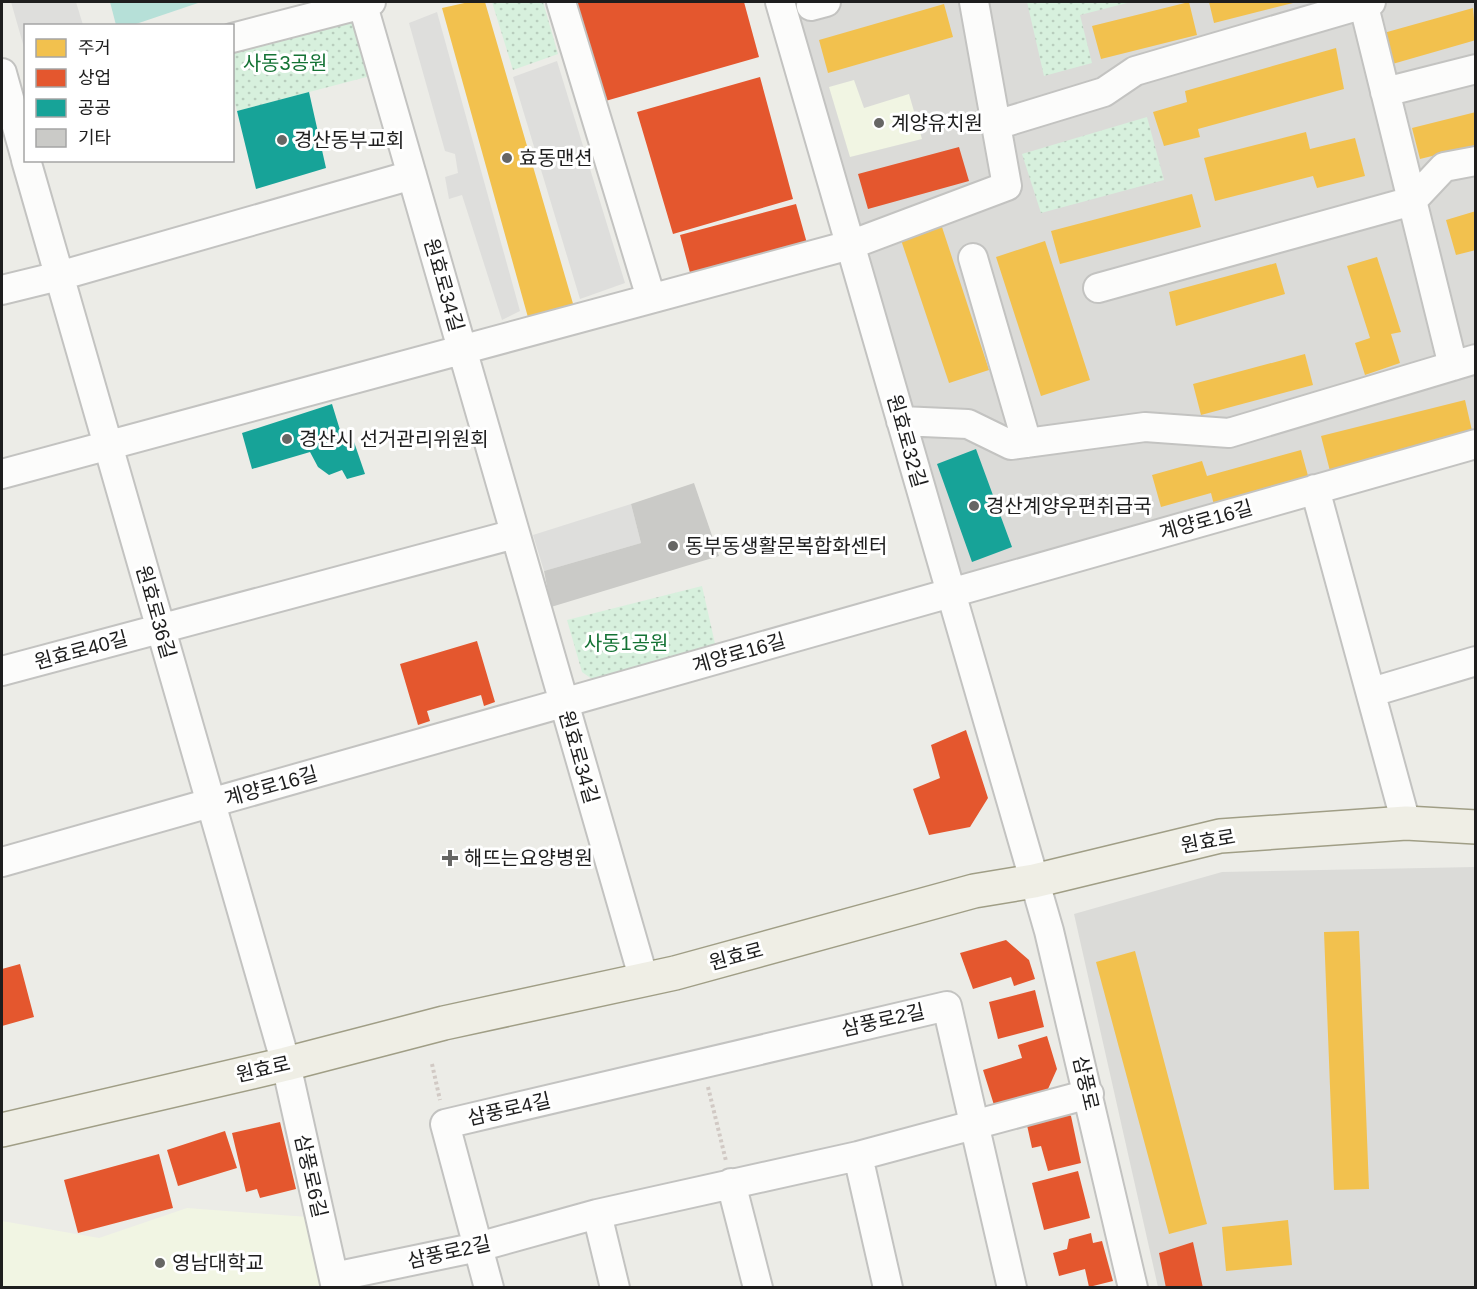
<svg xmlns="http://www.w3.org/2000/svg" width="1477" height="1289" font-family="Arial,'Noto Sans KR',sans-serif">
<style>
.residential{fill:#dbdbd8}
.education{fill:#f1f5e3}
.park{fill:url(#park-dots)}
.pitch{fill:#b6e0d8}
.parking{fill:#dededc}
.homes{fill:#f2c14e}
.shops{fill:#e4572e}
.public{fill:#17a398}
.building{fill:#cacac7}
.lines{fill:none;stroke-linecap:round;stroke-linejoin:round}
.minor-casing{stroke:#c3c3c1;stroke-width:32}
.major-casing{stroke:#a09e86;stroke-width:36}
.path{stroke:#d1c9c4;stroke-width:4;stroke-dasharray:3 3;stroke-linecap:butt}
.minor{stroke:#fcfcfb;stroke-width:28}
.major{stroke:#efeee5;stroke-width:33}
.poi-dot{fill:#666664;stroke:#fff;stroke-width:2}
.labels{text-anchor:middle;stroke-width:6;stroke-linejoin:round;paint-order:stroke}
.park-label{font-size:20px;fill:#157335;stroke:#fff}
.poi-label{font-size:20px;fill:#1e1e1e;stroke:#fff;text-anchor:start}
.street-label{font-size:20px;fill:#1e1e1e;stroke:#fff}
</style>
<defs>
<pattern id="park-dots" width="8" height="8" patternUnits="userSpaceOnUse" patternTransform="scale(1.5)"><rect width="8" height="8" fill="#d7f0dd"/><path d="M2 2h.1M6 6h.1" fill="none" stroke="#b8cdbd" stroke-width="1.8" stroke-linecap="round"/></pattern>
</defs>
<rect width="100%" height="100%" fill="#ecece7"/>
<path class="residential" d="M781,2H1475V443L941,592Z
M1475,867V1287H1158L1074,914L1222,872Z"/>
<path class="education" d="M854,80L864,108L909,94L922,139L850,157L829,87Z
M187,1208L308,1217L324,1287H2V1221L99,1238Z"/>
<path class="park" d="M492,2H543L558,54L513,70Z
M1027,2H1131L1080,15L1092,63L1044,76Z
M352,11L378,74L237,111L233,97L232,42Z
M1147,117L1164,180L1041,213L1022,154Z
M702,586L718,657L599,684L582,672L567,620Z"/>
<path class="pitch" d="M110,2H201L133,25H116Z"/>
<path class="parking" d="M11,2H76L83,25L26,26L25,51Z
M437,12L520,311L502,320L462,195L449,199L445,177L458,173L455,154L445,151L409,23Z
M557,61L625,283L580,299L513,77Z
M631,504L641,543L544,571L533,535Z"/>
<path class="homes" d="M469,2H485L574,307L529,321L442,8Z
M1189,2L1197,35L1101,59L1092,26Z
M1209,2H1297L1214,23Z
M944,4L953,37L828,73L819,40Z
M1473,8L1476,40L1389,65L1380,34Z
M1336,48L1344,89L1198,129L1200,137L1164,146L1153,112L1187,102L1185,91Z
M1476,112V145L1420,159L1412,128Z
M1306,132L1310,149L1355,138L1365,176L1317,188L1313,176L1215,201L1204,158Z
M1192,194L1201,227L1060,264L1051,231Z
M1476,211V250L1456,255L1446,220Z
M941,224L989,370L949,383L900,237Z
M1045,241L1090,380L1041,396L996,257Z
M1377,257L1401,332L1391,334L1400,363L1365,375L1355,343L1370,338L1347,266Z
M1276,263L1285,294L1176,326L1169,292Z
M1305,354L1313,385L1201,415L1193,384Z
M1465,400L1473,435L1330,471L1321,436Z
M1301,450L1310,483L1215,509L1211,493L1161,507L1152,475L1202,461L1207,476Z
M1359,931L1369,1189L1334,1190L1324,932Z
M1135,951L1207,1224L1169,1234L1096,962Z
M1288,1220L1292,1265L1226,1271L1222,1227Z"/>
<path class="shops" d="M572,2H744L759,57L602,102Z
M760,77L793,199L673,234L637,112Z
M959,147L969,181L868,209L858,174Z
M796,204L810,254L693,284L680,235Z
M477,641L495,702L484,706L481,695L427,711L430,721L418,725L400,664Z
M966,730L988,798L970,827L929,835L913,789L940,778L931,745Z
M1006,940L1029,960L1035,979L1014,986L1011,977L973,989L960,953Z
M20,964L34,1017L2,1026V969Z
M1035,990L1044,1027L998,1039L989,1002Z
M1047,1036L1057,1069L1048,1089L994,1105L983,1070L1022,1058L1018,1045Z
M1060,1108L1071,1116L1081,1163L1048,1171L1041,1146L1032,1148L1025,1116Z
M280,1122L296,1189L260,1198L257,1189L246,1192L232,1133Z
M225,1131L237,1168L178,1186L167,1150Z
M159,1154L173,1208L78,1233L64,1180Z
M1078,1171L1090,1218L1044,1230L1032,1183Z
M1091,1233L1093,1243L1102,1241L1113,1281L1089,1287L1085,1269L1059,1276L1053,1253L1067,1249L1069,1239Z
M1193,1242L1203,1288H1166L1159,1253Z"/>
<path class="public" d="M309,92L326,168L256,189L237,111Z
M332,404L344,443L354,442L365,474L347,479L342,470L329,475L318,467L310,452L252,469L242,433Z
M976,449L1012,547L972,562L937,464Z"/>
<path class="building" d="M694,483L719,556L551,607L544,571L641,543L631,504Z"/>
<g class="lines">
<g class="minor-casing">
<path id="minor" d="M362,2L644,980
M561,2L651,298
M780,2L1049,931L1133,1288
M1363,2L1453,366
M811,6L826,2
M232,38L371,2
M2,73L26,159
M1385,92L1476,69
M996,125L1104,92L1135,71L1371,2
M26,160L286,1064L336,1288
M973,258L1027,443
M1098,288L1412,201L1444,167L1476,161
M2,290L59,276L412,175
M901,421L968,424L1011,445L1145,427L1229,433L1476,359
M2,474L850,245L1007,186L974,2
M1315,489L1406,823
M2,671L515,534
M1372,692L1476,661
M2,862L1476,444
M858,1156L888,1288
M731,1183L758,1288
M597,1214L615,1288
M334,1277L478,1247L597,1214L858,1156L1089,1094
M489,1288L445,1124L947,1006L1012,1288"/>
</g>
<g class="major-casing">
<path id="major" d="M2,1130L286,1064L444,1023L675,973L974,891L1034,881L1220,836L1406,823L1476,827"/>
</g>
<path class="path" d="M432,1064L440,1100
M708,1087L726,1161"/>
<use href="#minor" class="minor"/>
<use href="#major" class="major"/>
</g>
<g class="poi-dot">
<circle cx="879" cy="123" r="6"/>
<circle cx="282" cy="140" r="6"/>
<circle cx="507" cy="158" r="6"/>
<circle cx="287" cy="439" r="6"/>
<circle cx="974" cy="506" r="6"/>
<circle cx="673" cy="546" r="6"/>
<path d="M447 849h6v6h6v6h-6v6h-6v-6h-6v-6h6z"/>
<circle cx="160" cy="1263" r="6"/>
</g>
<g class="labels">
<g class="park-label">
<text x="285" y="70">사동3공원</text>
<text x="626" y="650">사동1공원</text>
</g>
<g class="poi-label">
<text x="891" y="130">계양유치원</text>
<text x="294" y="147">경산동부교회</text>
<text x="519" y="165">효동맨션</text>
<text x="299" y="446">경산시 선거관리위원회</text>
<text x="986" y="513">경산계양우편취급국</text>
<text x="685" y="553">동부동생활문복합화센터</text>
<text x="464" y="865">해뜨는요양병원</text>
<text x="172" y="1270">영남대학교</text>
</g>
<g class="street-label">
<text transform="translate(444 285) rotate(74)" y="7">원효로34길</text>
<text transform="translate(907 441) rotate(74)" y="7">원효로32길</text>
<text transform="translate(1206 520) rotate(-16)" y="7">계양로16길</text>
<text transform="translate(156 612) rotate(74)" y="7">원효로36길</text>
<text transform="translate(81 650) rotate(-15)" y="7">원효로40길</text>
<text transform="translate(739 653) rotate(-16)" y="7">계양로16길</text>
<text transform="translate(579 757) rotate(74)" y="7">원효로34길</text>
<text transform="translate(271 786) rotate(-16)" y="7">계양로16길</text>
<text transform="translate(1208 841) rotate(-10)" y="7">원효로</text>
<text transform="translate(736 956) rotate(-15)" y="7">원효로</text>
<text transform="translate(883 1020) rotate(-13)" y="7">삼풍로2길</text>
<text transform="translate(263 1069) rotate(-13)" y="7">원효로</text>
<text transform="translate(1086 1083) rotate(77)" y="7">삼풍로</text>
<text transform="translate(509 1109) rotate(-13)" y="7">삼풍로4길</text>
<text transform="translate(311 1176) rotate(77)" y="7">삼풍로6길</text>
<text transform="translate(449 1252) rotate(-13)" y="7">삼풍로2길</text>
</g>
</g>
<rect width="1477" height="1289" fill="none" stroke="#1e1e1e" stroke-width="6"/>
<rect x="24" y="24" width="210" height="138" fill="#ffffff" stroke="#a5a5a5" stroke-width="1.5"/>
<rect x="36" y="39" width="30" height="18" fill="#f2c14e" stroke="#a5a5a5" stroke-width="1.5"/>
<text x="78" y="54" font-size="18" fill="#1e1e1e">주거</text>
<rect x="36" y="69" width="30" height="18" fill="#e4572e" stroke="#a5a5a5" stroke-width="1.5"/>
<text x="78" y="84" font-size="18" fill="#1e1e1e">상업</text>
<rect x="36" y="99" width="30" height="18" fill="#17a398" stroke="#a5a5a5" stroke-width="1.5"/>
<text x="78" y="114" font-size="18" fill="#1e1e1e">공공</text>
<rect x="36" y="129" width="30" height="18" fill="#cacac7" stroke="#a5a5a5" stroke-width="1.5"/>
<text x="78" y="144" font-size="18" fill="#1e1e1e">기타</text>
</svg>
